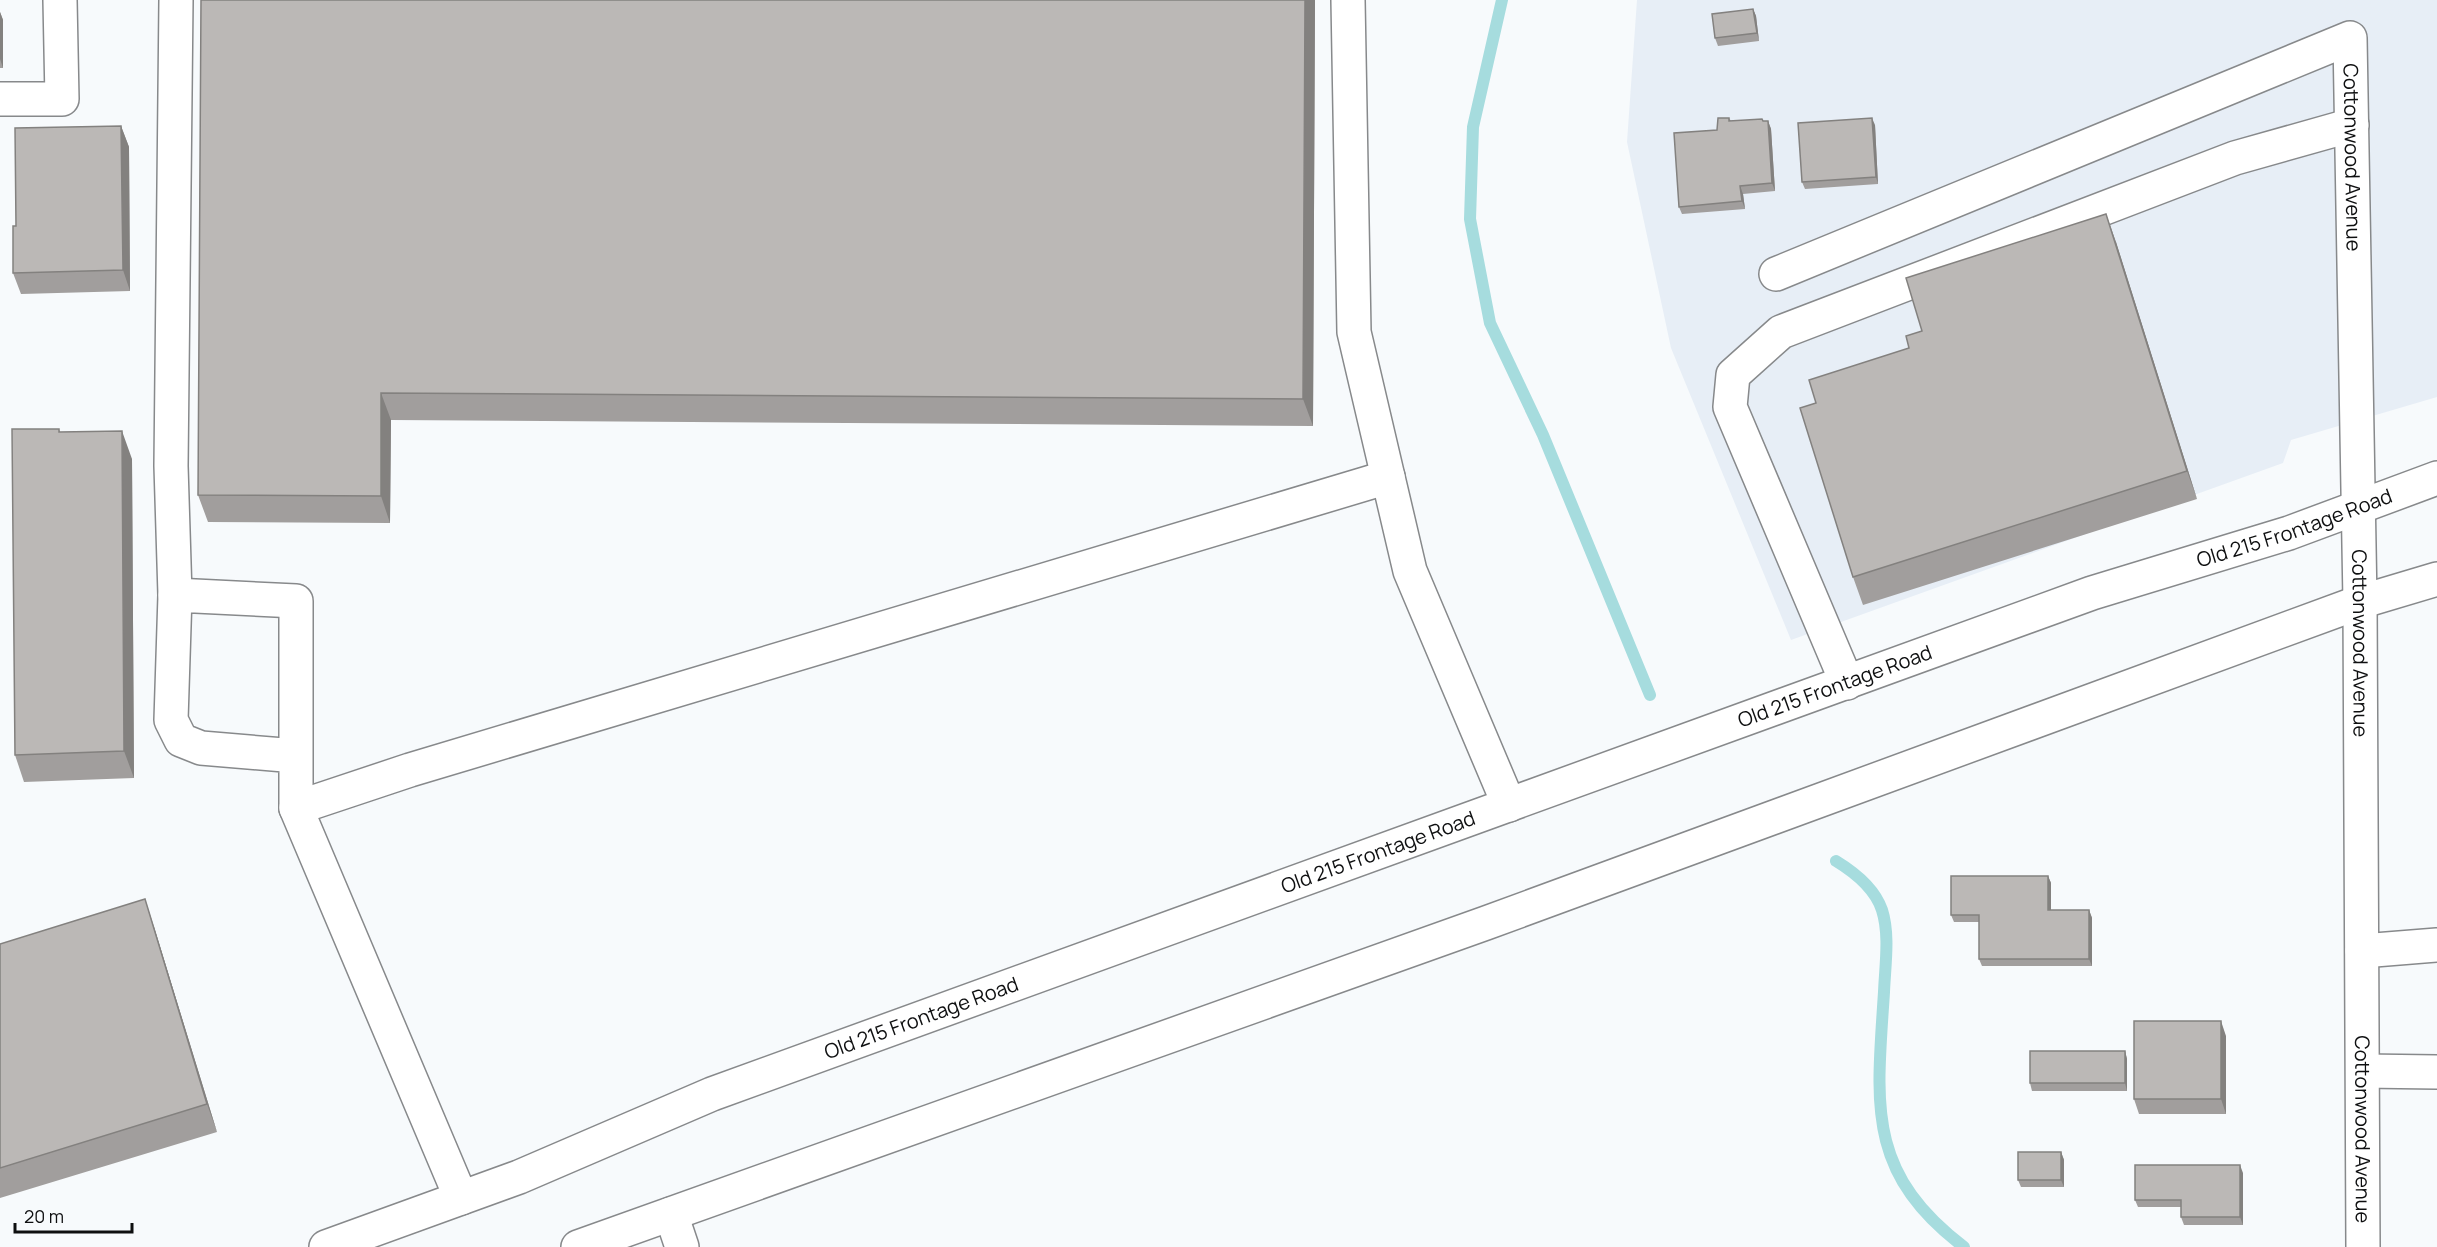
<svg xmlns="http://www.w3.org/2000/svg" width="2437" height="1247" font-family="Manrope,sans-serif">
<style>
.built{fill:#e7eef6}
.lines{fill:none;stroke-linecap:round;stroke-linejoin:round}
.stream{stroke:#a6dcde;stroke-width:12}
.minor-casing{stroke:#87898b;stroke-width:36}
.minor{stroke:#fff;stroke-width:33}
.wall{fill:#a19e9d}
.shaded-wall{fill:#83817f}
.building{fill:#bbb8b6;stroke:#83817f;stroke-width:1.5}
.labels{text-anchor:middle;stroke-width:5;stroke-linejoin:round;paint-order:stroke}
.street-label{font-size:20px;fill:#0e0f10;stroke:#f7fafc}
</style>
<rect width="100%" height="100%" fill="#f7fafc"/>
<path class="built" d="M1637,0H2437V397L2291,440L2283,463L1791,640L1671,348L1627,142Z"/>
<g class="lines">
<path class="stream" d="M1502,0L1473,127L1470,219L1490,323L1543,435L1650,695
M1836,861C1854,872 1875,889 1882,910C1890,935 1885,966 1884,992C1877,1103 1865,1172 1964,1247"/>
<g class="minor-casing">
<g id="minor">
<path d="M1348,0L1354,332L1410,571L1509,805"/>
<path d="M0,99H62L60,0"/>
<path id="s1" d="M1776,274L2350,38L2360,602L2363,1247"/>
<path d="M175,595L171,466L176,0"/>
<path d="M1847,683L1730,407L1733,375L1781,332L2235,158L2352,125"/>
<path d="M296,756L201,748L181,740L171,720L175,595L296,601V808L461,1198"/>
<path d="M296,808L410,770L1388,477"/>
<path d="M2362,951L2437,945"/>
<path d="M2363,1071L2437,1072"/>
<path d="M671,1214L682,1247"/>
<path id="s2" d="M326,1247L519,1177L712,1094L2092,593L2289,533L2437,478"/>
<path d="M578,1247L1486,923L2360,602L2437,579"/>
</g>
</g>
<use href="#minor" class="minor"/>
</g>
<path class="wall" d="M201,0H1315L1313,426L391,420L390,523L208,522L198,495Z
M1753,9L1756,16L1759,41L1718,46L1715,38Z
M0,12L3,20V68H0Z
M1729,118L1731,121H1768L1771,129L1775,191L1743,194L1745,209L1682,214L1679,207L1717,130Z
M1875,125L1878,184L1805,189L1802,182Z
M121,126L129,147L130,291L21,294L13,273L16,226Z
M2116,242L2197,499L1863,605L1853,577L1816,403L1909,348L1922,331Z
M59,429L60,432L132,459L134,778L24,782L15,755Z
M2048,876L2051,883V910H2089L2092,918V966H1982L1979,959V922H1954L1951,915Z
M154,927L217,1132L0,1198V944Z
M2226,1036V1114H2139L2134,1099Z
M2125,1051L2127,1059V1091H2032L2030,1083Z
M2061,1152L2064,1160V1187H2021L2018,1180Z
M2243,1173V1225H2184L2181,1217V1207H2138L2135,1200Z"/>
<path class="shaded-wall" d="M1305,0H1315L1313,426L1303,399Z
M1753,9L1756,16L1759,41L1757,33Z
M0,12L3,20V68L0,59Z
M1872,118L1875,125L1878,184L1876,177Z
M1768,121L1771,129L1775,191L1772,183Z
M121,126L129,147L130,291L123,270Z
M1740,186L1743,194L1745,209L1742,201Z
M2106,214L2116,242L2197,499L2187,471Z
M381,393L391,420L390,523L381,496Z
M122,431L132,459L134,778L124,751Z
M2048,876L2051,883V918L2048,910Z
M145,899L154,927L217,1132L207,1104Z
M2089,910L2092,918V966L2089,959Z
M2221,1021L2226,1036V1114L2221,1099Z
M2125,1051L2127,1059V1091L2125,1083Z
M2061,1152L2064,1160V1187L2061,1180Z
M2240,1165L2243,1173V1225L2240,1217Z"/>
<path class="building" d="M201,0H1305L1303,399L381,393V496L198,495Z
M1753,9L1757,33L1715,38L1712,14Z
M1718,118H1729V121L1762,119L1763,121H1768L1772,183L1740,186L1742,201L1679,207L1674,133L1717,130Z
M1872,118L1876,177L1802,182L1798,123Z
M121,126L123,270L13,273V226H16L15,128Z
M2106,214L2187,471L1853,577L1800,408L1816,403L1809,380L1909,348L1906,336L1922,331L1906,278Z
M12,429H59V432L122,431L124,751L15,755Z
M1951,876H2048V910H2089V959H1979V915H1951Z
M145,899L207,1104L0,1168V944Z
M2134,1021H2221V1099H2134Z
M2030,1051H2125V1083H2030Z
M2018,1152H2061V1180H2018Z
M2135,1165H2240V1217H2181V1200H2135Z"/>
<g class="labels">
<g class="street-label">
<text dy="7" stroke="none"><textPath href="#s1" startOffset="740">Cottonwood Avenue</textPath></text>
<text dy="7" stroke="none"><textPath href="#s2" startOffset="2096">Old 215 Frontage Road</textPath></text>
<text dy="7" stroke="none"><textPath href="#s1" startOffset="1226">Cottonwood Avenue</textPath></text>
<text dy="7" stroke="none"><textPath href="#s2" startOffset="1610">Old 215 Frontage Road</textPath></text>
<text dy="7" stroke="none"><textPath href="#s2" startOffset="1124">Old 215 Frontage Road</textPath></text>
<text dy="7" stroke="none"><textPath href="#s2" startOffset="638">Old 215 Frontage Road</textPath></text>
<text dy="7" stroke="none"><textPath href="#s1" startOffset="1712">Cottonwood Avenue</textPath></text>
</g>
</g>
<path d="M15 1223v9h117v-9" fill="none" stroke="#0e0f10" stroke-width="3"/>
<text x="24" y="1223" font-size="18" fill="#0e0f10" stroke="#f7fafc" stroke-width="4.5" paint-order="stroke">20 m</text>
</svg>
